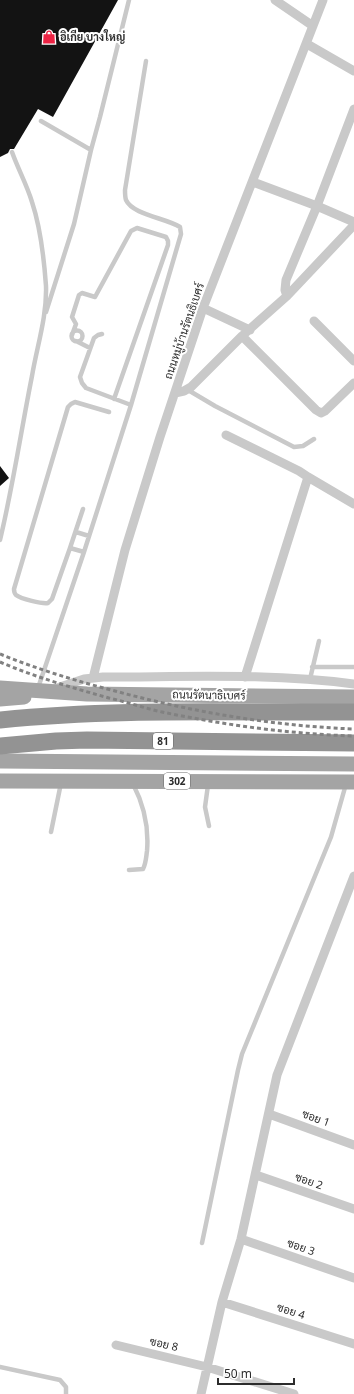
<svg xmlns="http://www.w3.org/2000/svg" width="354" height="1394" font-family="'Noto Sans',Sarabun,sans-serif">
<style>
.building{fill:#131313}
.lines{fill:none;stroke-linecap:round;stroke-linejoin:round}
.service{stroke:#c9c9c9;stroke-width:4.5}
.minor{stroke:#c9c9c9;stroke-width:9}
.primary{stroke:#a4a4a4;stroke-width:15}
.motorway{stroke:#939393;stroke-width:17}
.rail{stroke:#818181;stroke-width:3;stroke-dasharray:4 3;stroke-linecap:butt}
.labels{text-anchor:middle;stroke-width:4;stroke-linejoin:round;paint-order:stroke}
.shield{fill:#fff;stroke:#6b6b6b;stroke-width:1}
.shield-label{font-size:10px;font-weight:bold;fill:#2c2c2c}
.poi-label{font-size:11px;font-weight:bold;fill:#2c2c2c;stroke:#fff;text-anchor:start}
.street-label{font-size:11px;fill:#2c2c2c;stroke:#fff}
</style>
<rect width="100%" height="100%" fill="#fff"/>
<path class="building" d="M0,0H118L53,117L38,109L14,149H10L8,153L0,157Z
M0,466L9,478L0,486Z"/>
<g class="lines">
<path class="service" d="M41,121L91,150
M46,312L74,224L91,150L100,117L129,0
M71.5 336a5.5 5.5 0 1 1 11 0a5.5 5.5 0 1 1-11 0Z
M102,334L98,335L94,338L80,377L82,383L86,388L131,405
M72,335L76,324L72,317L79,295L82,293L95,297L131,231L137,228L166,237L168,241V245L114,399
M76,341L90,348
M188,390L215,406L294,447L303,446L314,439
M76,532L89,536
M0,540C13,486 21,431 32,376C37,346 47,317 46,286C44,258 41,229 32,202C27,185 18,169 12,152
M70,548L83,509
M84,552L70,548L52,599L48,603C42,604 21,599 16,595C14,593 14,592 14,589L68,407L71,404L75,402L109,412
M312,667H354
M310,679L319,641
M38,688L84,552L131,405L181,234L180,227C166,218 133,215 126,200C125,197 125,193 125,190L146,61
M208,785L205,807L209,826
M51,832L61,783
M129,870L143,869C146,863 146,858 147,851C149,827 144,805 133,784
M202,1243L238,1070L242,1054L331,837L346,784
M0,1367L60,1380L66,1387V1394"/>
<path class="minor" d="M275,0L313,26
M307,44L354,71
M253,182L317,206L354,222
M287,296L285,290L286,280L317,206L354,109
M203,308L250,330
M314,321L354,361
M242,336L316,410L321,413L325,411L354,383
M175,393L184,391L191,387L242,336L287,296L354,225
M226,435L299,471L308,477L245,677
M308,477L354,504
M93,678L125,550L160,437L203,308L323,0
M54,689L84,679L103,677C187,677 271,673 354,684
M269,1114L354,1145
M256,1175L354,1209
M241,1239L354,1278
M222,1302L354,1344
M116,1345L207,1367L294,1394
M201,1394L222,1302L241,1239L277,1075L354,876"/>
<path class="primary" d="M0,688L87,694L354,697
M0,699L24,697
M0,761L354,764
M0,781L354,782"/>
<path class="motorway" d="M0,720C117,708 236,713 354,712
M0,746L56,741L87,740L354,743"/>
<path class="rail" d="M0,654C37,669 76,681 115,691C193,712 273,726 354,729
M0,662C35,677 73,688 109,698C127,702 144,708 162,712C225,725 290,734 354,736"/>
</g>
<defs>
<g id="shop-bare" transform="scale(1.08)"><path d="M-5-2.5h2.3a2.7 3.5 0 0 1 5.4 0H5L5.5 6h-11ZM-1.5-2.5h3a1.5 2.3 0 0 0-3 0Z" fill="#ed2344" stroke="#fff" stroke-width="2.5" paint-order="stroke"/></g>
</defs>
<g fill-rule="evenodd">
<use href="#shop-bare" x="49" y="37"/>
</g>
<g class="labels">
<g class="shield">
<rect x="153" y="733" width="20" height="16" rx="3"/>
<rect x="164" y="773" width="26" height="16" rx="3"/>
</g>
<g class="shield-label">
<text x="163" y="745">81</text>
<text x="177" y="785">302</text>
</g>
<g class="poi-label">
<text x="60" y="41">อิเกีย บางใหญ่</text>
</g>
<g class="street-label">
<text transform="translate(184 331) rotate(-71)" y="4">ถนนหมู่บ้านรัตนธิเบศร์</text>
<text transform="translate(209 695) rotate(1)" y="4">ถนนรัตนาธิเบศร์</text>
<text transform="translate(316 1118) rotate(20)" y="4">ซอย 1</text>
<text transform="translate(309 1181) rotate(19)" y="4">ซอย 2</text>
<text transform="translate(301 1247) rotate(19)" y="4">ซอย 3</text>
<text transform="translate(291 1311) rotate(18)" y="4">ซอย 4</text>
<text transform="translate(164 1344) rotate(13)" y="4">ซอย 8</text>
</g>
</g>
<path d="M218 1378v6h76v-6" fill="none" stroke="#2c2c2c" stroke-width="2"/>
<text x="224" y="1378" font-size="12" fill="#2c2c2c" stroke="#ffffff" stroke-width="3" paint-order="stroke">50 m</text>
</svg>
